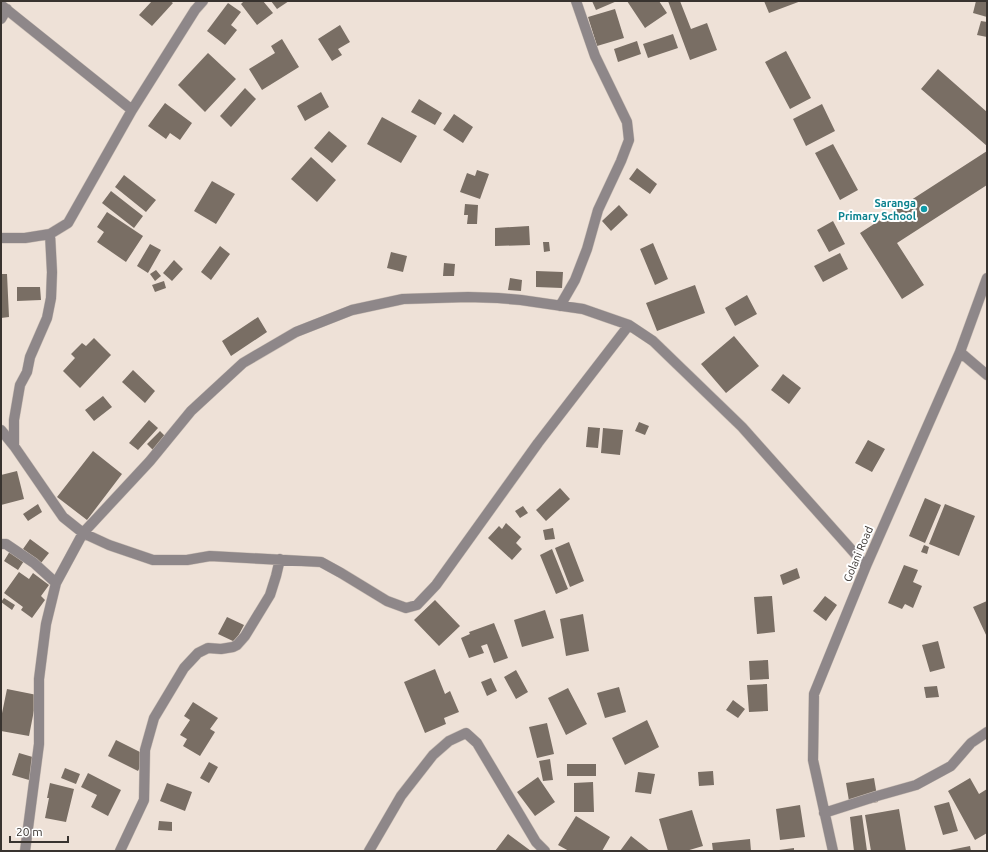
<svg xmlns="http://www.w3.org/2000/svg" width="988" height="852" font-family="Ubuntu,sans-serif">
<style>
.building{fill:#796e64}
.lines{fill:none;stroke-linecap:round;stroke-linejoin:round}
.minor-casing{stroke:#cabeb5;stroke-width:11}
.minor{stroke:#8e8789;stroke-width:10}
.culture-dot{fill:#0f9aa8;stroke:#fff;stroke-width:1.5}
.labels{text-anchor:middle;stroke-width:4;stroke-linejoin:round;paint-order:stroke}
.culture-label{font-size:11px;font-weight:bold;fill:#0d838f;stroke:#fff;text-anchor:end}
.street-label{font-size:11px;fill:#38332f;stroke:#fff}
</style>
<rect width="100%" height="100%" fill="#eee1d7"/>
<path class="building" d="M152,1H170L173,3L152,26L139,15Z
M244,1H263L273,13L257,25L241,4Z
M271,1H289L277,9Z
M592,1H617L596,10Z
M627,1H659L667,13L645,28Z
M668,1H680L691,29L707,23L717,50L690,60Z
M764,1H801L769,13Z
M976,1H987V17L973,13Z
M228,3L241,12L231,25L237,30L225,45L207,31Z
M615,9L624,38L597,46L588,17Z
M981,21L987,22V37L977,35Z
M340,25L350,42L338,49L342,55L332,61L318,39Z
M673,34L678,48L648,58L643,44Z
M282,39L299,67L262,90L249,69L275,53L271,46Z
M637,41L641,54L618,62L614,49Z
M786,51L811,98L790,109L765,62Z
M208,53L236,79L205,112L178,85Z
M938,69L987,112V146L921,89Z
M245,88L256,99L231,127L220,116Z
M321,92L329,107L305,121L297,106Z
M419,99L442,113L435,125L411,112Z
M165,103L192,123L180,140L170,133L166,139L148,126Z
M822,104L835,131L806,146L793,119Z
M454,114L473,127L463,143L443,130Z
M382,117L417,136L401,163L367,144Z
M329,131L347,146L332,163L314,148Z
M833,144L858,190L840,200L815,153Z
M987,151V185L897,243L924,285L902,299L860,233Z
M311,157L336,180L317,202L291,179Z
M637,168L657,184L650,194L629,179Z
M477,170L489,174L480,199L460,192L467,173L475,176Z
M124,175L156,200L146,212L115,187Z
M212,181L235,194L216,224L194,211Z
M111,191L143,216L134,228L102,203Z
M465,204L478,205L477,224H467L468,215H464Z
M619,205L628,215L611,231L602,221Z
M107,212L143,236L126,262L97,242L104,232L97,227Z
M833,221L845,244L829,252L817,230Z
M529,226L530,245L495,246V228Z
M543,242H549L550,251L544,252Z
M653,243L668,279L655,285L640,249Z
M150,244L161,250L148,273L137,266Z
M220,246L230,254L211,280L201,272Z
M391,252L407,256L403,272L387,268Z
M840,253L848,269L823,282L814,266Z
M174,260L183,269L172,281L163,273Z
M444,263L455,264L454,276H443Z
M156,270L161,276L155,281L150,274Z
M536,271L563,272L562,288L536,287Z
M1,274H7L9,317L1,318Z
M510,278L522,280L521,291L508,290Z
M164,281L166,288L155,292L152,285Z
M695,285L705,313L657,331L646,303Z
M17,287H40L41,300L17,301Z
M747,295L757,314L735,326L725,308Z
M258,317L267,332L231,356L222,341Z
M734,336L759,366L726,393L701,364Z
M94,338L111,355L80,388L63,371L75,358L71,354L82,343L86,346Z
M133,370L155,391L145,403L122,382Z
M783,374L801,388L789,404L771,390Z
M103,396L112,407L94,421L85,410Z
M149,420L158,428L138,450L129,443Z
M639,422L649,426L645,435L635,431Z
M588,427L600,428L598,448L586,447Z
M603,428L623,430L620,455L601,453Z
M160,431L167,438L154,451L147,444Z
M868,440L885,449L872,472L855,463Z
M93,451L122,474L87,520L57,497Z
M17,471L24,499L1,505V475Z
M560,488L570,499L546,521L536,510Z
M925,498L941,505L925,543L909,536Z
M38,504L42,512L28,521L23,514Z
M945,504L975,516L959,556L929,544Z
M523,506L528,513L520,518L515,511Z
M506,523L521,537L516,543L522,549L512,560L488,538L499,526L502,529Z
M553,528L555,539L545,540L543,530Z
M30,539L49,553L41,563L23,549Z
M569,542L584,581L570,587L555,548Z
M924,545L929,547L927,554L921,552Z
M552,549L568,589L556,594L540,555Z
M10,551L24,561L18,570L4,561Z
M904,565L918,570L913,582L922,586L913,608L905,604L902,609L888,603Z
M797,568L800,578L783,585L780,575Z
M19,572L29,579L33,573L49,585L41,596L45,600L32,618L21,610L23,607L4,593Z
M772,596L775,632L757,634L754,597Z
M825,596L837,605L826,621L813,611Z
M4,598L15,605L12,610L1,602Z
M435,600L460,626L439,646L414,620Z
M987,601V637L973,607Z
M545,610L554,638L522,647L514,620Z
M583,614L589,651L566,656L560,619Z
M227,617L244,625L235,642L218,634Z
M494,623L508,658L494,663L487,644L481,646L484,653L469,658L461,638L470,634L469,632Z
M938,641L945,668L930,672L922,645Z
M768,660L769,679L750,680L749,661Z
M435,669L445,694L450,691L459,712L444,718L446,724L425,733L404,682Z
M516,670L528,692L516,699L504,677Z
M491,678L497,691L487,696L481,682Z
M767,684L768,711L749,712L747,685Z
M937,686L939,697L926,698L924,687Z
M619,687L626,712L605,718L597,693Z
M568,688L587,724L566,735L548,698Z
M7,689L37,695L29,736L1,731V718Z
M733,700L745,709L738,718L726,710Z
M193,702L218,718L210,729L215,732L200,756L183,746L187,739L180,735L190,720L184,716Z
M647,720L659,747L625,765L612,738Z
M547,723L554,754L537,758L529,727Z
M116,740L146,755L138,771L108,756Z
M19,753L36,758L29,780L12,775Z
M550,759L553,780L543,781L539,761Z
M209,762L218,767L209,783L200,778Z
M567,764H596V776H567Z
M65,768L80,774L76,784L61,778Z
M713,771L714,785L699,786L698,772Z
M638,772L655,774L651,794L635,792Z
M88,773L121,790L108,816L91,807L97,795L81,787Z
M538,777L555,802L535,816L517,792Z
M874,778L878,802L850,807L846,783Z
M970,778L979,794L987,789V833L975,840L948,791Z
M593,782L594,812H574V783Z
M50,783L74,789L66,822L45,818L49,798H47Z
M167,783L192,792L185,811L160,801Z
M949,802L958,831L943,835L934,806Z
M800,805L805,837L780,840L776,809Z
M899,809L906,851H871L865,815Z
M692,810L703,846L686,851H668L659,819Z
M862,815L867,851H854L850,817Z
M576,816L610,837L602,851H569L558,845Z
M159,821L172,822V831L158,830Z
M508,834L531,851H495Z
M631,836L650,851H620Z
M750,839L751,851H713L712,843Z
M970,846L971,851H950V850Z
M794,848V851H779V850Z"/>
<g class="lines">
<g class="minor-casing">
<path id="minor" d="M1,5L132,110
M1,19L7,9
M1,238H25L50,234L68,223L132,110L195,10L203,1
M560,306L575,280L587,249L598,210L621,161L629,140L627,122L595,56L576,1
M960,352L987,375
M1,430L14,446L63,517L83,533L109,545L153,560H187L210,556L321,562L341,573L387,601L406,608L417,605L436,585L538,443L629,325
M14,446V420L20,385L27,372L30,357L47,318L51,298L52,272L50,234
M1,544H6L34,563L56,583
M824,813L877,796L916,785L951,766L971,743L987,732
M25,851L39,744V679L46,624L56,583L83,533L150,461L191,411L243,363L296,332L352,310L403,299L468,297L498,298L521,300L583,309L629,325L653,341L742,427L866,566
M120,851L144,800L145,750L154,718L184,668L198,653L208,648L221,649L233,647L237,645L245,636L270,595L276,576L280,559
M369,851L401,796L433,755L449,741L466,733L477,743L536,842L545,851
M833,851L813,760L814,694L866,566L960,352L987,278"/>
</g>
<use href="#minor" class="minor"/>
</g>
<circle class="culture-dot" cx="924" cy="209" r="4"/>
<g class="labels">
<g class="culture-label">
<text x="916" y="207">Saranga<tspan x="916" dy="13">Primary School</tspan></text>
</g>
<g class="street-label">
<text transform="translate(858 554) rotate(-67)" y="4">Golani Road</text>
</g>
</g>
<rect width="988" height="852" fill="none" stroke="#38332f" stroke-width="4"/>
<path d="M10 836v6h58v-6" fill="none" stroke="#38332f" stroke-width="2"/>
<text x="16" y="836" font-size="12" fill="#38332f" stroke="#ffffff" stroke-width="3" paint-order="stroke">20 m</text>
</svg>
